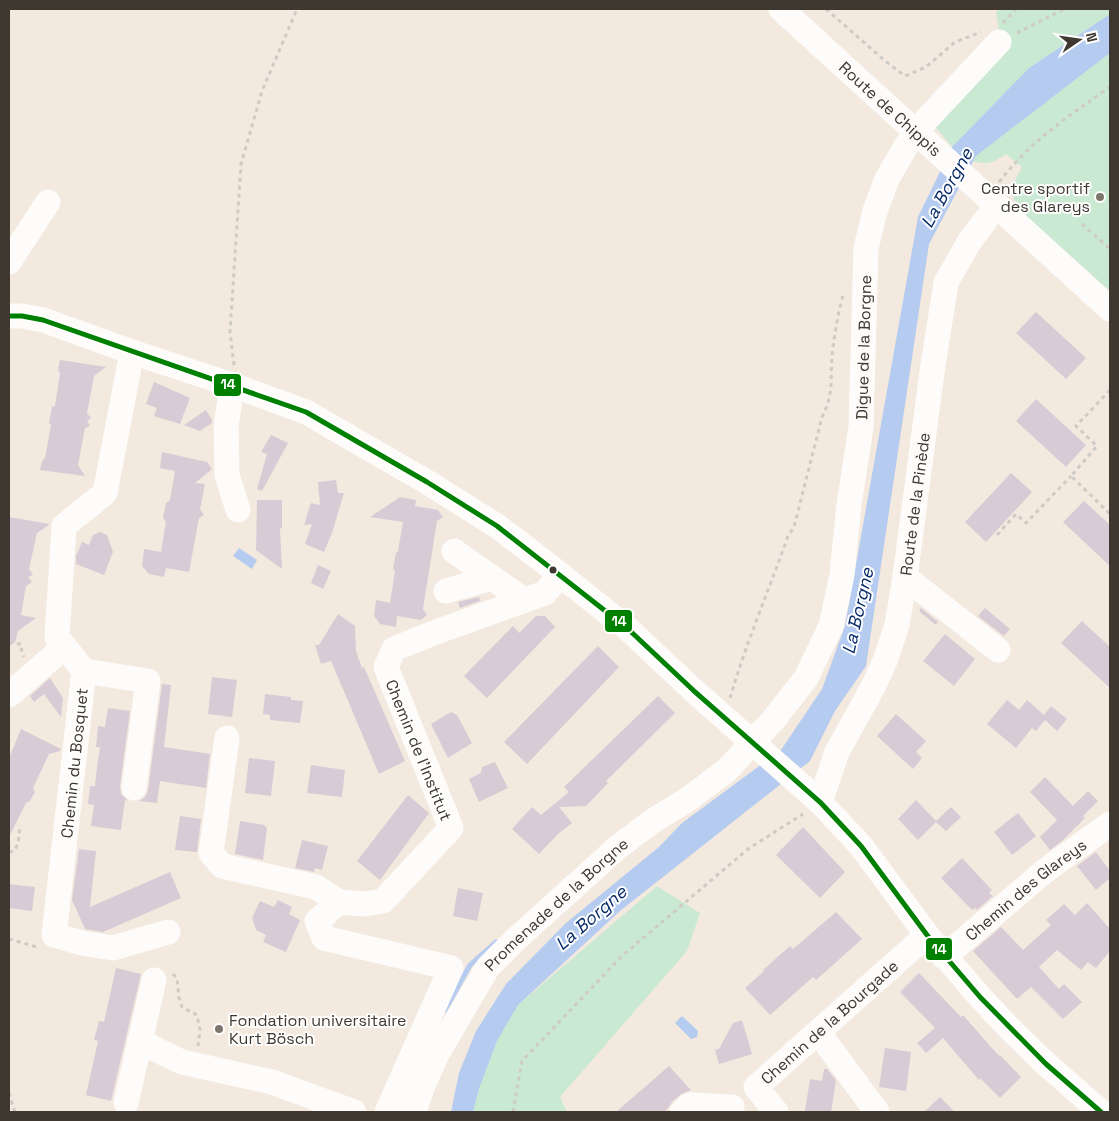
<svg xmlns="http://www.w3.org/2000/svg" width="1119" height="1121" font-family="'Space Grotesk',sans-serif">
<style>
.green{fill:#cae9d3}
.water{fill:#b5cbf0}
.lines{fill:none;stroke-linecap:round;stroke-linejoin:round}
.stream{stroke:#b5cbf0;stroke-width:5}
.building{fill:#d9cbd5}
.path{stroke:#cecbc7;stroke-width:3;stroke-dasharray:4 4;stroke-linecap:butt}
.minor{stroke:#fdfcfa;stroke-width:25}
.bus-1-casing{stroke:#fff;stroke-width:9}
.bus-1{stroke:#008000;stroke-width:5}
.poi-dot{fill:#7d766d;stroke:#fff;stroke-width:2}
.bus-dot{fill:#3e3830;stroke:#fff;stroke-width:2}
.labels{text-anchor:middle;stroke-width:4;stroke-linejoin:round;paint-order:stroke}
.street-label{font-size:16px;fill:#3e3830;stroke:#fff}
.poi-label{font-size:16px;fill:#3e3830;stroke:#fff;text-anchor:end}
.water-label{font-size:18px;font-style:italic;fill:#062a68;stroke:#fff}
.line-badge{stroke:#fff;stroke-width:2}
.badge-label{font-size:14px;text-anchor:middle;font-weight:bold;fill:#fff}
</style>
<rect width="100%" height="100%" fill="#f3e9df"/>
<path class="green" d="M1000,9H1110V14L1029,68L952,147L932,123L1002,50L996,12Z
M1110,53V291L1018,209C1009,188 1012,187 1022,167L1006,154C994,162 988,166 973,161L976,156Z
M657,886L700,913L687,951L560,1097L567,1112H473L479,1089L497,1041L518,1005Z"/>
<path class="water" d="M1110,14V53L976,156L929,244L866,666L835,711L810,761L620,911L518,1005L497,1041L479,1089L473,1112H451L459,1073L476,1031L506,984L566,923L659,847L682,823L781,750L822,689L845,626L918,217L952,147L1029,68Z
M239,548L257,560L252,569L233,556Z
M682,1016L698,1031L697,1037L691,1039L675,1023Z"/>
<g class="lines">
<path class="stream" d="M445,1010L470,965L496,942"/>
</g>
<path class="building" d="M1036,312L1086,358L1066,379L1016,333Z
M60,360L106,367L94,376L87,413L91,418L87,421L90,426L85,428L78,465L85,476L40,470L42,461L45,458L51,425L49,423L52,407L55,406L60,373L58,370Z
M154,382L190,398L180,424L154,416L157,408L146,404Z
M1036,399L1086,445L1066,467L1016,421Z
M206,410L212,420V423L200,431L184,425Z
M271,435L288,443L262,491L257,489L267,454L261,452Z
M162,452L207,462L212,469L195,483L205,484L200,509L204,515L199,518L189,572L166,568L164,577L149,574L142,566L144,549L161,552L166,522L163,518L166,503L170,500L175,471L160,468Z
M1011,473L1032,492L986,542L965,522Z
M336,480L338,493H344L332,533L324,552L305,544L312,524L304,525L311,503L320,505L318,482Z
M400,497L416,500L415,506L438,510L443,517L437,521L423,609L427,615L421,620L397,616L396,627L380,624L374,616L376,600L390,603L395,571L393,568L396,553L398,551L403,522L370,517Z
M257,500H282V528H280L282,569L256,550Z
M1084,501L1110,525V566L1063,522Z
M9,517L50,524L37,533L29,569L33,575L28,577L32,582L26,586L21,615L36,618L18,631L15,643L9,642Z
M100,532L107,535L113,552L104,575L76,564V556L82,542L89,545L93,535Z
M318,565L331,571L323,589L311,583Z
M479,597L480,601L460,608L458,602Z
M921,608L938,622L936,625L919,611Z
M985,608L1010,629L1004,636L978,616Z
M338,614L355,626L356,651L362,668L364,667L405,761L379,774L331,661L321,664L315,645H319Z
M536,616H545L555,627L487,698L464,676L513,626L519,633Z
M1082,621L1110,647V688L1061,643Z
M945,634L975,659L954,686L923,661Z
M598,646L619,667L527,764L504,742Z
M212,677L237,680L232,717L208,714Z
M50,678L63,698L61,717L44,694L34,702L30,696Z
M162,684L171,685L164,747L210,754L206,788L160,781L157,803L139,801L145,797L148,790Z
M265,694L291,697V700L303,701L300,723L270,720V715L263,714Z
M658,696L675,713L606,781L608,783L586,806L559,807L572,823L559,833L539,854L512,829L532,807L541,815L569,792L564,787Z
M1007,700L1019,710L1027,700L1044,715L1051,706L1067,719L1057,731L1045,720L1036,731L1032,728L1016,748L987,724Z
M108,708L130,711L120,786L121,794L128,801L125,800L121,830L91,826L94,805L88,804L90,786H95L97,767L98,768L97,766L100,747H96L98,726L105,727Z
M451,712L457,715L472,743L448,758L431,724Z
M896,714L926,741L916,752L922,758L913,769L877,736Z
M21,729L61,749L60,751L49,754L33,788L35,792L30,801L26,803L9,837V758Z
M249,758L275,761L271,796L245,793Z
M495,762L508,788L479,802L469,779L481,773L482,767Z
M311,765L345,770L342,797L307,793Z
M1045,777L1073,806L1088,791L1098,801L1083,816L1085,818L1062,841L1050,850L1040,837L1057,820L1030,792Z
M408,795L429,813L380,880L357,861Z
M916,800L936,821L951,807L961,817L946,831L936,822L918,840L898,819Z
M1018,813L1036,836L1012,855L994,832Z
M180,816L201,819L197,852L175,850Z
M240,821L264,825L267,828L263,860L235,854Z
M803,827L845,872L820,898L776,855Z
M302,840L328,846L322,870L315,868L314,872L295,868Z
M79,849L96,851L90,907L170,872L181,898L103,932L85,929L72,900Z
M1096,852L1110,871V878L1096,890L1077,866Z
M962,858L992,890L989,893L993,896L977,910L975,908L972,910L941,878Z
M9,884L35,887L32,911L9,908Z
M458,888L483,893L477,921L453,916Z
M278,900L292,907L289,914L300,920L286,952L263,942L266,935L256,930L252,918L260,901L274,907Z
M1087,903L1110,929V951L1096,968L1088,962L1081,970L1057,950L1039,967L1059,989L1064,984L1082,1002L1063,1019L1031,987L1017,999L973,951L1001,927L1023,950L1051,925L1046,920L1064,904L1075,915Z
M836,912L862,939L816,980L813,977L770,1015L745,988L764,971L763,970L790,946L793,949Z
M116,968L141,974L111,1101L86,1095L98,1041L94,1040L99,1021L104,1022Z
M919,973L961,1017L963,1015L999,1056L1000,1055L1021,1077L1000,1098L980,1078L979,1080L943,1038L926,1053L917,1043L935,1028L900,992Z
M742,1020L752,1054L719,1064L715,1050L719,1049L733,1023Z
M885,1048L911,1052L906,1091L879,1087Z
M669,1066L691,1090L681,1094L672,1102L665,1112H616Z
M824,1069H827L836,1080L831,1112L805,1111L810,1079L822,1081Z
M940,1097L955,1112H924Z"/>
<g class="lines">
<path class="path" d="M826,9L884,60L905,76L926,67L955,42L981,32
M1003,23L1016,9
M1017,33L1064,9
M999,182C1032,140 1067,117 1110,87
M1082,224L1110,249
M234,365L230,332L241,164L262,91L297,9
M1110,390L1076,426L1097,446L1071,476L1110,514
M997,535L1016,514L1026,523L1071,476
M9,643L21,644L22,654L24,657
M1110,647V646
M730,698C746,643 769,590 788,536L794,527L822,417C834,394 830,381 832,357C834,336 838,314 843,295
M9,852L14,851L18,844L20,825
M9,939L37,947
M173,974L177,978L179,998L182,1007L197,1015L200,1030L198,1046
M9,1093L15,1112
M513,1112L522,1061L622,956L748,849L803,814"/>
<g class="minor">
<path id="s1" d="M781,9L1110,309"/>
<path d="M9,262L48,202"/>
<path d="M9,316H22L43,320L132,352L232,385L306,412L427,482L497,526L543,561L627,628L693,690L820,802L861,846L927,935L980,997L1010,1029L1046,1064L1101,1112"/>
<path d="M132,352L105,493L64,526L57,637L84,671L54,935L82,943L113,948L168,932"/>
<path d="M232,385L226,426L227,475L238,510"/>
<path d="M454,551L524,600"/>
<path d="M905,577L998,650"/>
<path d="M446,591L492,578"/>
<path d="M84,671L148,681L134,788"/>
<path d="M9,695L64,647"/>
<path d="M227,738L211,853L222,866L316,887L339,902"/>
<path id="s2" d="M820,802L837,752L873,687L885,661L897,625L905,577L933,365L946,283L969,242L997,205"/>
<path id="s3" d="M944,957L1046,870L1110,824"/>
<path d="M818,1032L877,1112"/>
<path d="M140,1040L157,1050L182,1062L272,1082L354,1112"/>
<path d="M126,1103L154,980"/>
<path d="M387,1112L451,968L324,938L317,921L339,902L364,904L383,901L451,828L386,667L394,649L436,632L545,593L560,575"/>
<path id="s4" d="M414,1112L422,1088L437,1054L488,967L514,941L618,847L654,820L687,800L727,770L774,719L806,678L831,626L842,575L849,505L861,427L866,248L875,211L887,179L906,146L926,120L999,42"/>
<path d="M682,1112L690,1105L732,1107"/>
<path id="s5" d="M776,1112L756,1087L927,935"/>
</g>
<g class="bus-1-casing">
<path id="bus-1" d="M9,316H22L43,320L306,412L427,482L497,526L627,628L693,690L820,802L861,846L927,935L980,997L1046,1064L1101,1112"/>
</g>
<use href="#bus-1" class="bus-1"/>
</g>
<g class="poi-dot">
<circle cx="1100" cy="197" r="5"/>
<circle cx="219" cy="1029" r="5"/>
</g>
<circle class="bus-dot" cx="553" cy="570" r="4.5"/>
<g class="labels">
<g class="street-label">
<text dy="6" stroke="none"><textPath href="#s1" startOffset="148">Route de Chippis</textPath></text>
<text dy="6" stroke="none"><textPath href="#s4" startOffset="934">Digue de la Borgne</textPath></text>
<text dy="6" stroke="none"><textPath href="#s2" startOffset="316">Route de la Pinède</textPath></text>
<text transform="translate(419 750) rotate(68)" y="6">Chemin de l'Institut</text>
<text transform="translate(74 763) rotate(-84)" y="6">Chemin du Bosquet</text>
<text dy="6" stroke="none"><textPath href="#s3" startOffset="106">Chemin des Glareys</textPath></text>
<text dy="6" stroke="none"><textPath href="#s4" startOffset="256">Promenade de la Borgne</textPath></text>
<text dy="6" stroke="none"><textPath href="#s5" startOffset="130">Chemin de la Bourgade</textPath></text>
</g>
<g class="poi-label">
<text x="1090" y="194">Centre sportif<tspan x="1090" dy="18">des Glareys</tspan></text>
<text x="229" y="1026" text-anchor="start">Fondation universitaire<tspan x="229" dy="18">Kurt Bösch</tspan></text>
</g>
<g class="water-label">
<text transform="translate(947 188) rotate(-61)" y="6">La Borgne</text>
<text transform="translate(858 611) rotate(-77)" y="6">La Borgne</text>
<text transform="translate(591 918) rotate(-41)" y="6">La Borgne</text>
</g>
</g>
<g class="line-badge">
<rect x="213" y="373" width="29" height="24" rx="5" fill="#008000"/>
<rect x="604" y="609" width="29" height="24" rx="5" fill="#008000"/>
<rect x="925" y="937" width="28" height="24" rx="5" fill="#008000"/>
</g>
<g class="badge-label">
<text x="228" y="389">14</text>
<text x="619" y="626">14</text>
<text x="939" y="954">14</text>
</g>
<rect width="1119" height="1121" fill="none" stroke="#3e3830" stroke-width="20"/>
<g transform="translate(1079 40) rotate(77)" stroke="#ffffff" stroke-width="4" paint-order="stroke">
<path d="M0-4L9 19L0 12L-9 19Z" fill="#3e3830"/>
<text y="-8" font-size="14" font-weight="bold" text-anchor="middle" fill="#3e3830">N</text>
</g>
</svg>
